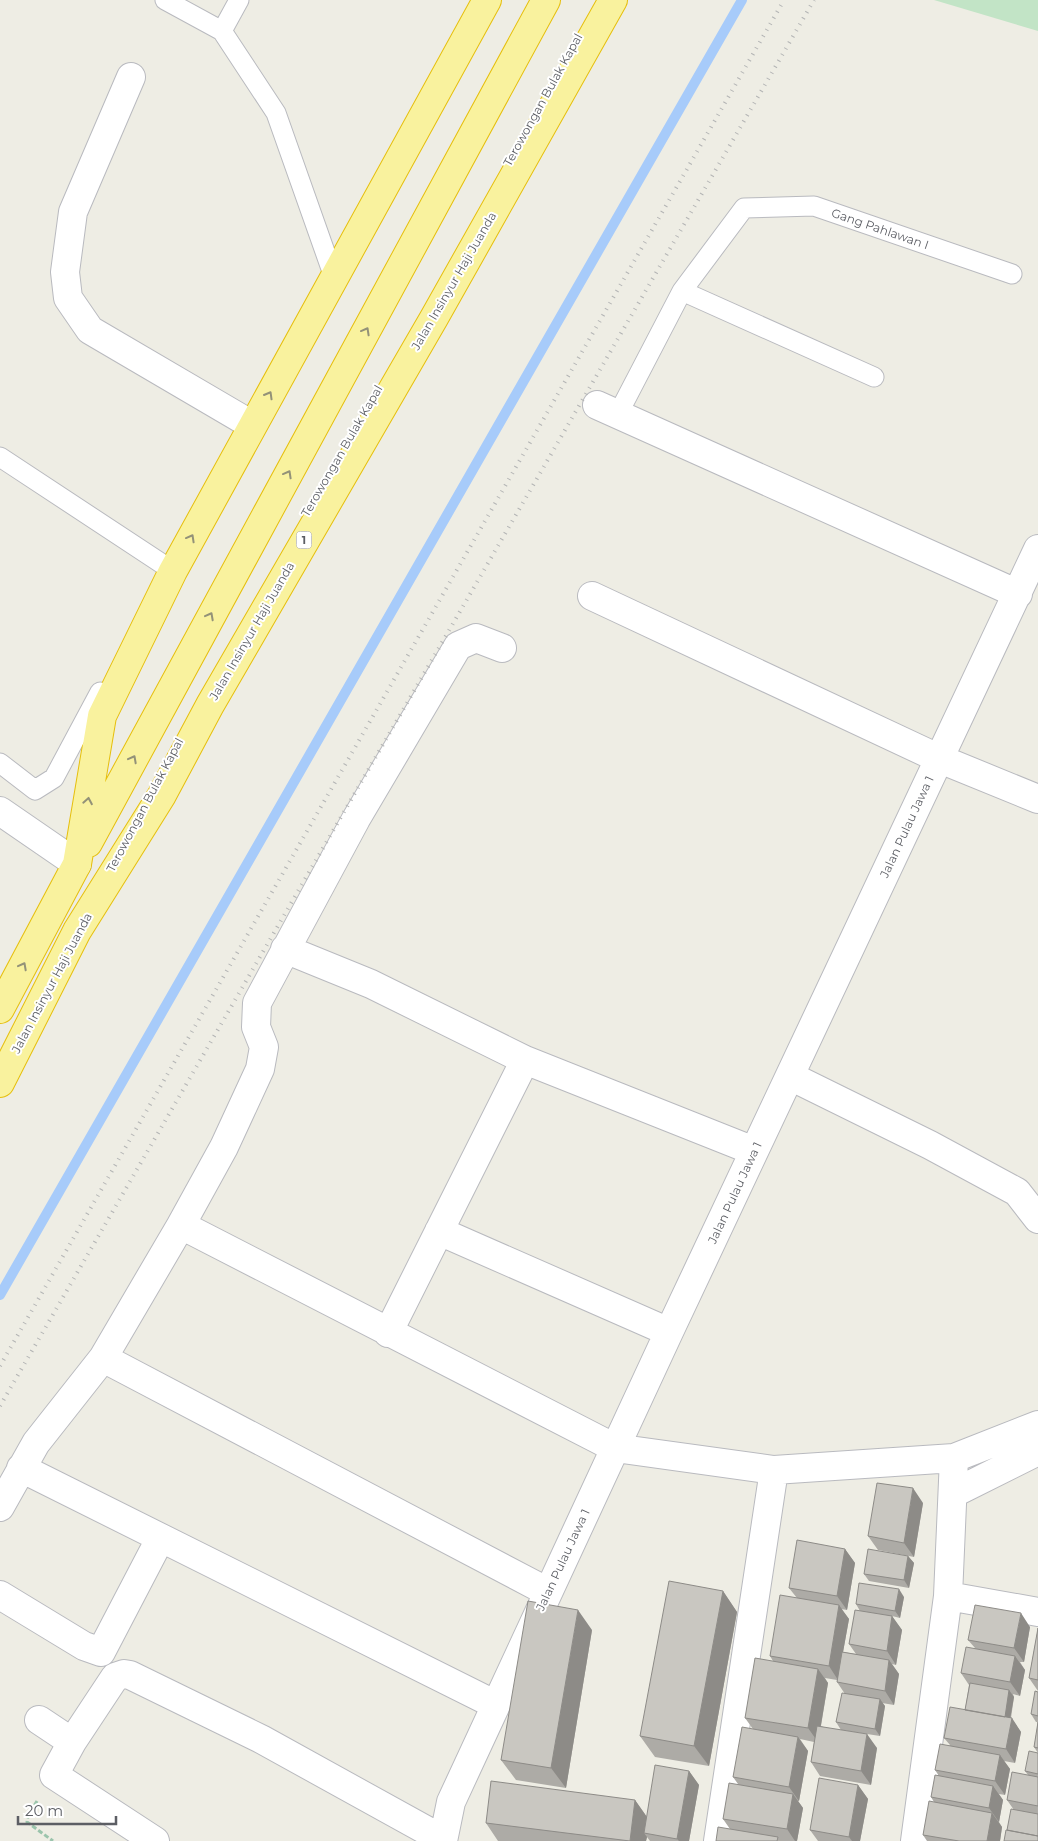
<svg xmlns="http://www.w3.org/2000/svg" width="1038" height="1841" font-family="Montserrat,sans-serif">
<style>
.park{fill:#c2e4c6}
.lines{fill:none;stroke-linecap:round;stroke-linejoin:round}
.stream{stroke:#a7cbfa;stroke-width:10}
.service-casing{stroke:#b9babf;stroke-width:21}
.minor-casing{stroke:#b9babf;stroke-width:30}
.trunk-casing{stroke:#e6bf0c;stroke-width:30}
.path{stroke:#9bc4ac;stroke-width:3;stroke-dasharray:5 2.5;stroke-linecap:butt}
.service{stroke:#fff;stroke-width:19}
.minor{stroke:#fff;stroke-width:28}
.trunk{stroke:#f9f29e;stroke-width:28}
.rail{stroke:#b4b5b5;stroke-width:4;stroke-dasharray:1 6;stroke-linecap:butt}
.wall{fill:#adaba6}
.shaded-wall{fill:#8d8b87}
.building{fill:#c9c7c1;stroke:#8d8b87}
.oneway{stroke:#939278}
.labels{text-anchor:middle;stroke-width:4;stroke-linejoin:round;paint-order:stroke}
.shield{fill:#fff;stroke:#8d8e92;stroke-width:1}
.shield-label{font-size:11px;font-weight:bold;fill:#5c5e64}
.street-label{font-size:12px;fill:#5c5e64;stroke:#fff}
</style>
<rect width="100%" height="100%" fill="#eeede4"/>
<path class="park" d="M934,0H1038V31Z"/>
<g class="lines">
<path class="stream" d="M0,1295L742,0"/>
<g class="service-casing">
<path id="service" d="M165,0L222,31L276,113L335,280
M222,31L239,0
M682,291L874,377
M618,414L682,291L744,208L814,206L1012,274
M0,457L173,571
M0,763L35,790L54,778L100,692"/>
</g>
<g class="minor-casing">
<path id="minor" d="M131,77L73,212L65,272L68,298L90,330L252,425
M597,405L1018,594
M592,596L940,759L1038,799
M0,811L77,864
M285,949L371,984L525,1060L754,1151
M790,1076L930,1145L1017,1192L1038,1219
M181,1225L224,1147L260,1069L264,1047L256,1027L257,1003L356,819L458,646L476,638L502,648
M439,1231L669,1332
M388,1333L525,1060
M103,1358L548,1592
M21,1468L496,1705
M954,1493L1038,1451
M0,1507L36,1443L103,1358L181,1225L615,1448L774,1470L954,1458L1038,1425
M0,1595L84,1646L101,1652L160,1539
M948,1596L1038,1612
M39,1720L72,1742L115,1677L124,1674L130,1675L261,1739L442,1839
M72,1742L54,1775L155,1841
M443,1841L451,1802L669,1332L1038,549
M718,1841L774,1470
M915,1841L948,1596L954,1458"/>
</g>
<g class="trunk-casing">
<path id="trunk" d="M88,843L546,0
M0,1009L77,864L102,716L173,571L487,0
M0,1083L77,931L162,795L210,705L434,318L613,0"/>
</g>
<path class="path" d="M37,1801L28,1816L27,1822L53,1841"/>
<use href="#service" class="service"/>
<use href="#minor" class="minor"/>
<use href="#trunk" class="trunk"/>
<path class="rail" d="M0,1366L784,0
M0,1406L814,0"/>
</g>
<path class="wall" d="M923,1503L914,1557L878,1550L868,1536Z
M845,1549L855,1563L847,1610L841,1609L849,1619L843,1652L856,1654L849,1644L860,1611L856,1604L904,1597L900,1618L892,1616L902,1630L896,1665L892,1664L899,1674L894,1705L882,1703L885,1706L880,1736L841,1730L836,1722L845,1694L837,1682V1680L825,1678L828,1683L821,1726L877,1748L871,1785L820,1776L811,1762L814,1742L800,1739L808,1751L799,1801H798L803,1808L797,1841H716L730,1829L723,1819L738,1784L733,1777L753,1729L745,1718L773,1661L770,1656L797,1598L789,1588Z
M908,1556L914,1563L909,1588L869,1581L864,1574Z
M723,1591L737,1612L709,1766L655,1757L640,1736Z
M1030,1627L1024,1662H1020L1025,1670L1020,1696L1013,1694L1014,1697L1011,1718L1021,1732L1015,1763L1004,1761L1010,1769L1005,1795L999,1794L1003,1800L999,1822L1002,1827L1000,1841H927L923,1835L934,1802L931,1797L939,1776L935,1770L950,1745L944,1738L965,1710L969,1685L961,1673L975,1648L968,1640Z
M1038,1628V1691L1029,1678Z
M592,1630L566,1788L516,1780L501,1760Z
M1038,1692V1722H1036L1031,1714Z
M1038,1722V1841L1007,1830L1014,1810L1007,1800L1028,1775L1025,1771L1038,1753L1034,1747Z
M689,1771L699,1785L689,1841H650L647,1837L646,1841H498L486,1823L635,1800L647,1817Z
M858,1785L868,1799L860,1841H818L810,1830Z"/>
<path class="shaded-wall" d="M913,1488L923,1503L914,1557L904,1543Z
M845,1549L855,1563L847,1610L837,1596Z
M908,1556L914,1563L909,1588L904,1580Z
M899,1589L904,1597L900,1618L895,1611Z
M723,1591L737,1612L709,1766L694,1746Z
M839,1605L849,1619L838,1680L829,1666Z
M578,1610L592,1630L566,1788L551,1768Z
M1021,1613L1030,1627L1024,1662L1014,1648Z
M892,1616L902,1630L896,1665L887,1651Z
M1015,1656L1025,1670L1020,1696L1010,1682Z
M889,1660L899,1674L894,1705L885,1691Z
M818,1669L828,1683L818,1742L808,1728Z
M1009,1690L1014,1697L1009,1725L1004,1718Z
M880,1699L885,1706L880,1736L875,1729Z
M1012,1718L1021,1732L1015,1763L1006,1749Z
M867,1734L877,1748L871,1785L861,1771Z
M798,1737L808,1751L799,1801L789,1787Z
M1000,1755L1010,1769L1005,1795L995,1781Z
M689,1771L699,1785L689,1841H679L677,1839Z
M858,1785L868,1799L860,1841H852L849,1837Z
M993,1786L1003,1800L999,1822L989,1808Z
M793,1794L803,1808L797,1841H795L787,1829Z
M635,1800L649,1820L644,1833L647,1837L646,1841H630Z
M992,1813L1002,1827L1000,1841H987Z"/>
<path class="building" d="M877,1483L913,1488L904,1543L868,1536Z
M797,1540L845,1549L837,1596L789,1588Z
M868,1549L908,1556L904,1580L864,1574Z
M669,1581L723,1591L694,1746L640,1736Z
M859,1583L899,1589L895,1611L856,1604Z
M780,1595L839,1605L829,1666L770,1656Z
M528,1601L578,1610L551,1768L501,1760Z
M975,1605L1021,1613L1014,1648L968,1640Z
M855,1610L892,1616L887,1651L849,1644Z
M1038,1628V1680L1029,1678Z
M966,1647L1015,1656L1010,1682L961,1673Z
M842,1652L889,1660L885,1691L837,1682Z
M755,1658L818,1669L808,1728L745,1718Z
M970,1683L1009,1690L1005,1717L965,1710Z
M1035,1691L1038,1692V1716L1031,1714Z
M842,1693L880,1699L875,1729L836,1722Z
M950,1707L1012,1718L1006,1749L944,1738Z
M1038,1722V1748L1034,1747Z
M817,1726L867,1734L861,1771L811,1762Z
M742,1727L798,1737L789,1787L733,1777Z
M940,1744L1000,1755L995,1781L935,1770Z
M1029,1751L1038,1753V1774L1025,1771Z
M655,1765L689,1771L677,1839L644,1833Z
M1012,1772L1038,1777V1806L1007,1800Z
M935,1775L993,1786L989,1808L931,1797Z
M819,1778L858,1785L849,1837L810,1830Z
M491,1781L635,1800L630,1841L486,1823Z
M729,1783L793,1794L787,1829L723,1819Z
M929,1801L992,1813L987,1841H959L923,1835Z
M1011,1809L1038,1814V1836L1007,1830Z
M718,1827L778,1837L777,1841H716Z
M1006,1830L1038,1836V1841H1004Z"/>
<defs><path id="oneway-chevron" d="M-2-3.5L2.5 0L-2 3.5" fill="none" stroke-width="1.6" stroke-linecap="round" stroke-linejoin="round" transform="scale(1.25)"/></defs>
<g class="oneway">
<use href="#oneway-chevron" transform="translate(366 331) rotate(-61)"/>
<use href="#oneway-chevron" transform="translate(269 395) rotate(-60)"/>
<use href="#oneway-chevron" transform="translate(288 474) rotate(-61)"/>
<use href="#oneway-chevron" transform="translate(191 538) rotate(-61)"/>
<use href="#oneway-chevron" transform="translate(210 616) rotate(-62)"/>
<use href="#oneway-chevron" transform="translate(133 759) rotate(-62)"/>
<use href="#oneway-chevron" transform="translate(88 801) rotate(-80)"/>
<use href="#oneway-chevron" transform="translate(23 966) rotate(-62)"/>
</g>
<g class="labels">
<rect class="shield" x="296.5" y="531.5" width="15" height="17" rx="4"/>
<g class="shield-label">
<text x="304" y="544">1</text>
</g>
<g class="street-label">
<text transform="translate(543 100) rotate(-61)" y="4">Terowongan Bulak Kapal</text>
<text transform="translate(880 229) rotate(19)" y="4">Gang Pahlawan I</text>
<text transform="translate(454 281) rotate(-60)" y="4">Jalan Insinyur Haji Juanda</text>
<text transform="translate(342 451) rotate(-60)" y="4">Terowongan Bulak Kapal</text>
<text transform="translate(252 631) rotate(-60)" y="4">Jalan Insinyur Haji Juanda</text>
<text transform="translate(145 805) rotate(-62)" y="4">Terowongan Bulak Kapal</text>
<text transform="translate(907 827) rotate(-65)" y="4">Jalan Pulau Jawa 1</text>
<text transform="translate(52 983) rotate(-62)" y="4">Jalan Insinyur Haji Juanda</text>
<text transform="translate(735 1193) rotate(-65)" y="4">Jalan Pulau Jawa 1</text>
<text transform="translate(563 1560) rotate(-65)" y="4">Jalan Pulau Jawa 1</text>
</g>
</g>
<path d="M18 1816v8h98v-8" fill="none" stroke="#5c5e64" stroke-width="2.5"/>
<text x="25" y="1816" font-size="15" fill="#5c5e64" stroke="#ffffff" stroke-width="4" paint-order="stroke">20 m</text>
</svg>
